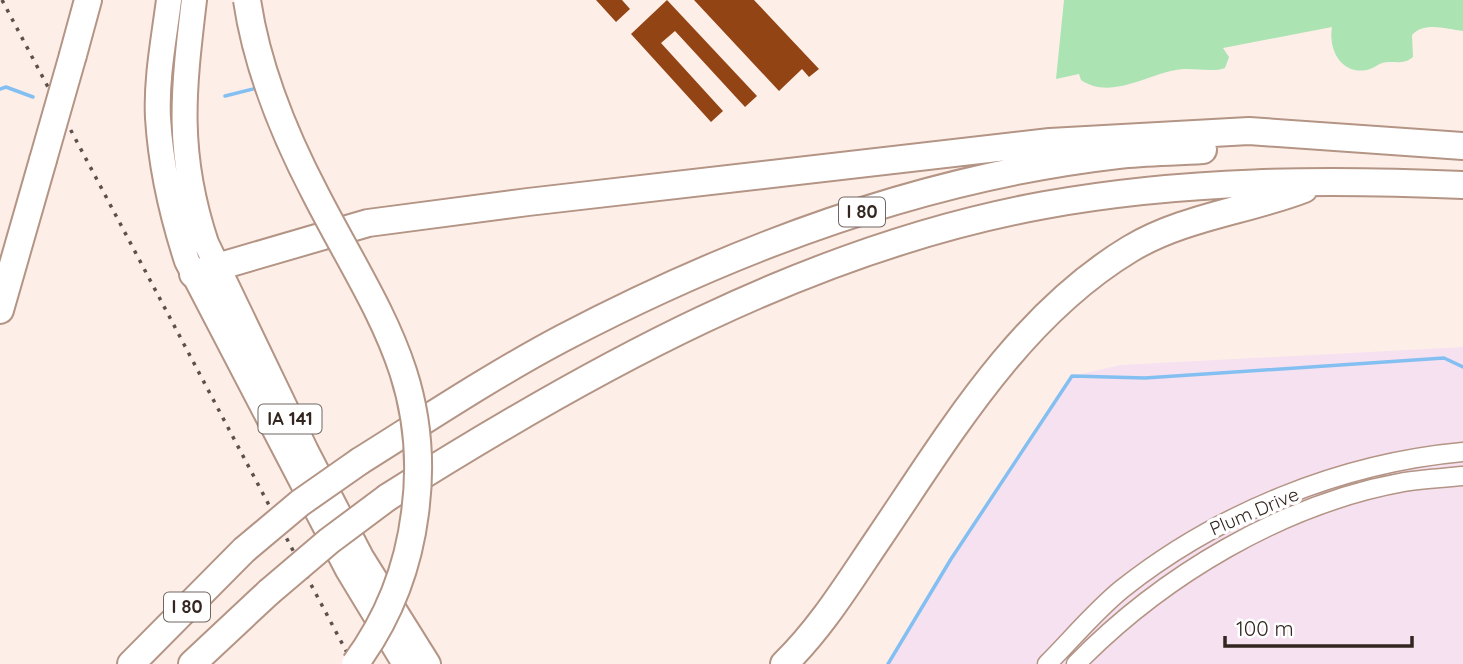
<svg xmlns="http://www.w3.org/2000/svg" width="1463" height="664" font-family="Quicksand,sans-serif">
<style>
.commercial{fill:#f6e1f0}
.green{fill:#abe3b2}
.lines{fill:none;stroke-linecap:round;stroke-linejoin:round}
.stream{stroke:#84bff2;stroke-width:3.5}
.building{fill:#934415}
.tertiary-casing{stroke:#b39485;stroke-width:21}
.trunk-casing{stroke:#b39485;stroke-width:28}
.motorway-casing{stroke:#b39485;stroke-width:30}
.tertiary{stroke:#fff;stroke-width:18}
.trunk{stroke:#fff;stroke-width:24}
.motorway{stroke:#fff;stroke-width:26}
.rail{stroke:#5d504a;stroke-width:3.5;stroke-dasharray:3.5 7;stroke-linecap:butt}
.motorway-bridge-casing{stroke:#b39485;stroke-width:30;stroke-linecap:butt}
.motorway-bridge{stroke:#fff;stroke-width:26}
.labels{text-anchor:middle;stroke-width:7;stroke-linejoin:round;paint-order:stroke}
.shield{fill:#fff;stroke:#706763;stroke-width:2}
.shield-label{font-size:18px;font-weight:bold;fill:#332620}
.street-label{font-size:19px;fill:#332620;stroke:#fff}
</style>
<rect width="100%" height="100%" fill="#fdefe8"/>
<path class="commercial" d="M1463,347V664H888L951,559L1072,376L1121,365Z"/>
<path class="green" d="M1064,0H1463V31C1447,29 1424,21 1412,35L1413,57C1402,66 1394,60 1382,63C1377,65 1372,69 1367,70C1341,75 1328,49 1332,27L1223,48L1229,57L1225,68C1213,73 1191,67 1176,70C1146,75 1110,100 1081,80L1079,74L1056,79Z"/>
<g class="lines">
<path class="stream" d="M0,89L6,87L33,97
M225,96L257,88
M888,664L951,559L1072,376L1145,378L1444,358L1463,367"/>
</g>
<path class="building" d="M596,0H622L630,9L616,22Z
M667,0L757,96L745,107L675,31L661,43L723,111L711,122L631,34Z
M694,0H754L819,69L809,77L802,69L779,91Z"/>
<g class="lines">
<g class="tertiary-casing">
<path id="tertiary" d="M1047,664C1072,639 1095,611 1122,589C1218,513 1341,463 1463,452
M1076,664C1162,576 1282,504 1404,482C1423,479 1444,478 1463,476"/>
</g>
<g class="trunk-casing">
<path id="trunk" d="M169,0C164,39 156,79 158,118C161,167 172,215 187,261L348,570L405,664
M194,0C183,92 176,153 206,243L306,451L361,557L428,664"/>
</g>
<g class="motorway-casing">
<path id="motorway" d="M73,55L88,0
M193,274L368,223L528,202L1050,142L1249,131L1463,146
M0,310L43,160
M360,461C427,419 493,375 563,338C735,248 925,177 1118,155C1146,152 1175,152 1203,150
M388,497C589,370 808,248 1045,205C1184,180 1323,179 1463,185
M131,664L244,550
M192,664L269,592
M784,664C822,627 849,582 879,538C950,433 1019,316 1130,249C1183,217 1247,211 1304,189"/>
</g>
<use href="#tertiary" class="tertiary"/>
<use href="#trunk" class="trunk"/>
<use href="#motorway" class="motorway"/>
<path class="rail" d="M2,0L353,664"/>
<g class="motorway-bridge-casing">
<path id="motorway-bridge" d="M247,0C257,68 284,134 316,195C373,306 433,380 415,513C408,569 389,618 355,664
M43,160L73,55
M244,550L300,503L360,461
M269,592L329,541L388,497"/>
</g>
<use href="#motorway-bridge" class="motorway-bridge"/>
</g>
<g class="labels">
<g class="shield">
<rect x="839" y="197.5" width="46" height="29" rx="5"/>
<rect x="258.5" y="404.5" width="63" height="29" rx="5"/>
<rect x="164" y="592.5" width="46" height="29" rx="5"/>
</g>
<g class="shield-label">
<text x="862" y="218">I 80</text>
<text x="290" y="425">IA 141</text>
<text x="187" y="613">I 80</text>
</g>
<g class="street-label">
<text transform="translate(1254 511) rotate(-23)" y="7">Plum Drive</text>
</g>
</g>
<path d="M1225 636v10h187v-10" fill="none" stroke="#332620" stroke-width="3.5"/>
<text x="1236" y="636" font-size="21" fill="#332620" stroke="#ffffff" stroke-width="5" paint-order="stroke">100 m</text>
</svg>
